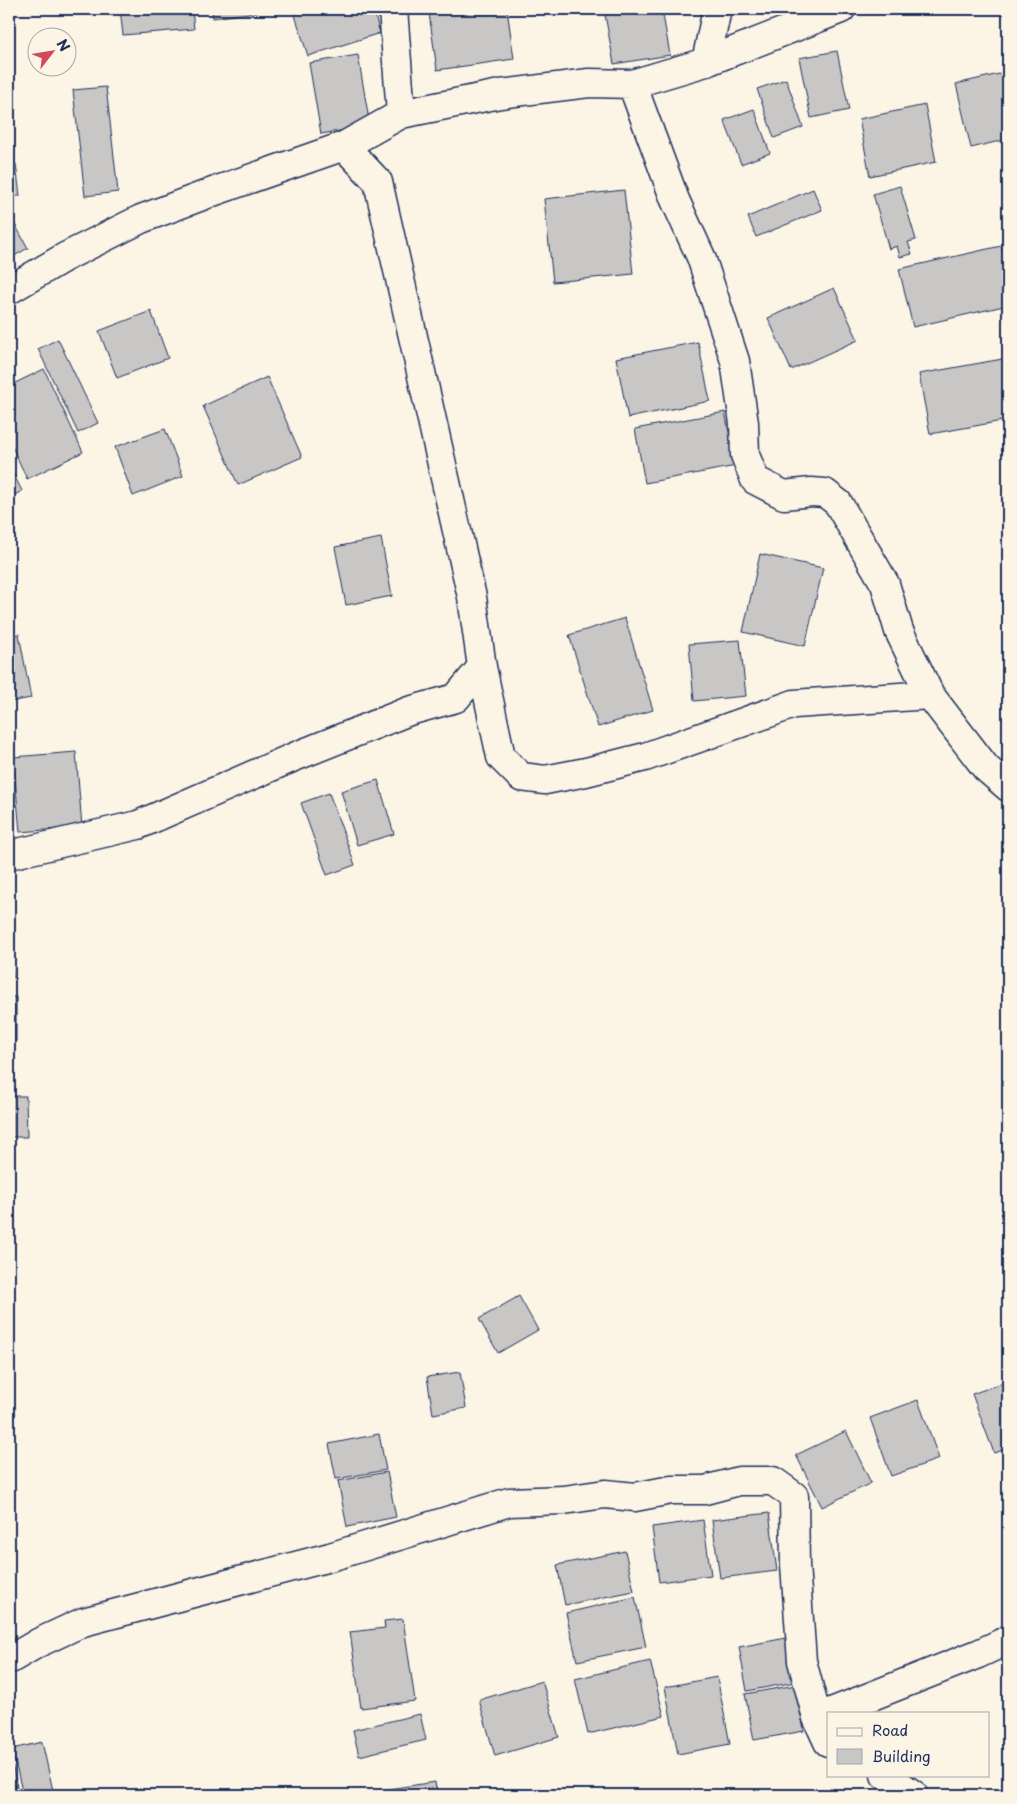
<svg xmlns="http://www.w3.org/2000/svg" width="1017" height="1804" font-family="'Playpen Sans',sans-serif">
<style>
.building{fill:#c8c7c6;stroke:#1b2f5e}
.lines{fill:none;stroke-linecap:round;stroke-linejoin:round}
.minor-casing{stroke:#1b2f5e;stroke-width:31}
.minor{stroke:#fcf5e5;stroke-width:28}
</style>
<rect width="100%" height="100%" fill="#fcf5e5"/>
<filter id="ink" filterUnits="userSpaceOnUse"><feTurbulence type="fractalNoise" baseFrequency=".02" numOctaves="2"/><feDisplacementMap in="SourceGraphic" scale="10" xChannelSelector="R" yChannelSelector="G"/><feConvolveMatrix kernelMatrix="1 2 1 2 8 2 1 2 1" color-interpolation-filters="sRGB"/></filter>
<g filter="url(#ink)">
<path class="building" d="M120,9H192L194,29L123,35Z
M212,9H263L264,11L213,18Z
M293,9H373L380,33L308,56Z
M458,9H507L514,59L437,70L429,13Z
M604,9H662L670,55L614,64Z
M752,9H772L755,15Z
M837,51L849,110L811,118L799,58Z
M358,55L370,126L321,134L309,63Z
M1008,72V139L971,148L956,84Z
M786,79L803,127L774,138L757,89Z
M106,87L118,192L85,196L73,90Z
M925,105L936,162L870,176L859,119Z
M754,109L770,153L741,164L724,120Z
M9,164H16L20,196L9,197Z
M900,186L916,240L908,242L912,254L900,257L897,246L889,249L873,194Z
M813,189L822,210L756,237L748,217Z
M624,190L633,274L553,282L544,199Z
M12,219L28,248L9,259V221Z
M1001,246L1008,277V305L913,327L899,269Z
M834,288L858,340L791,370L768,318Z
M151,311L168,358L117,378L99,331Z
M58,339L98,423L78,433L38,349Z
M698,342L710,401L628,418L616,358Z
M1008,358V420L930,434L919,374Z
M44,369L83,452L27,479L9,440V386Z
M267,377L302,457L238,485L203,406Z
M725,412L736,466L645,483L635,429Z
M165,429L183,476L133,496L115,447Z
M9,465L22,491L9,498Z
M381,538L392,596L346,605L335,547Z
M760,554L823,568L805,646L743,632Z
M625,618L653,710L598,727L569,635Z
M19,634L31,698L9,702V636Z
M740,640L746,696L694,701L689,644Z
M76,752L82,827L20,832L13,757Z
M378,780L394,834L357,845L341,791Z
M329,793L355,865L327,875L301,803Z
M9,905L13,978H9Z
M9,997H16V1041H9Z
M9,1096H26L27,1137H9Z
M519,1296L538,1330L498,1353L479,1319Z
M460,1372L466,1408L433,1414L427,1377Z
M1008,1381V1448L994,1453L972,1394Z
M918,1400L939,1459L891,1476L870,1418Z
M846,1431L871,1483L822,1507L796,1455Z
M379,1434L386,1470L336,1479L329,1444Z
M387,1472L396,1517L347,1527L338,1481Z
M769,1513L777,1571L720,1578L712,1520Z
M703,1520L711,1575L659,1582L652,1527Z
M625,1551L634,1591L565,1605L557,1565Z
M635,1597L646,1647L577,1661L566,1613Z
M403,1619L415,1701L361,1708L350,1632L385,1628L384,1621Z
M786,1638L795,1682L747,1691L739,1647Z
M650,1661L664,1716L588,1734L575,1679Z
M717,1677L730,1744L678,1754L665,1687Z
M542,1681L559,1737L495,1756L479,1700Z
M796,1685L804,1731L754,1740L745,1694Z
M420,1714L426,1740L359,1756L353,1730Z
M42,1742L54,1795H23L12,1749Z
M9,1751L19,1795H9Z
M435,1782L437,1795H369L368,1792Z"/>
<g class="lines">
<g class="minor-casing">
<path id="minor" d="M393,9L401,114
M706,62L717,9
M632,84L675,200L701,257L735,361L744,423L745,455L755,480L784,495L811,492L825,493L838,503L885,584L899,631L930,695L986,768L1008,787
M344,146L378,182L472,597L482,667L501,757L521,777L545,780L586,772L645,757L794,704L930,695
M9,290L65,257L141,219L218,190L344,146L401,114L500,94L589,83L632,84L706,62L841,9
M9,855L138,825L294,757L409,711L456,698L482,667
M9,1660L38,1643L83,1622L330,1557L509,1502L564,1500L605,1494L635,1497L671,1490H705L739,1481H773L794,1496L795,1565L802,1661L817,1718L828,1742
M829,1713L978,1654L1008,1640
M885,1775L914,1795"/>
</g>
<use href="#minor" class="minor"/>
</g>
</g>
<rect width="1017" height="1804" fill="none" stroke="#fcf5e5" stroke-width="30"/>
<rect x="15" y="15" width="987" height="1774" fill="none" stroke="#1b2f5e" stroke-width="2" filter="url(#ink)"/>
<rect x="827" y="1712" width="162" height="65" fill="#fcf5e5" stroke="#a2a6af"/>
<rect x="837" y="1728" width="25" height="8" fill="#fcf5e5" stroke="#a2a6af"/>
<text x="872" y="1736" font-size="15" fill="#1b2f5e">Road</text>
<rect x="837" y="1749" width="25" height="15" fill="#c8c7c6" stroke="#a2a6af"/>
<text x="872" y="1762" font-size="15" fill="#1b2f5e">Building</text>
<g transform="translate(52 52) rotate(59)"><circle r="24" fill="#fcf5e5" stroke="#a2a6af"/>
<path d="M0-4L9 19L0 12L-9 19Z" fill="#d1495b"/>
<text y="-8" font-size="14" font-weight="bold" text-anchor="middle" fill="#1b2f5e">N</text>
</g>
</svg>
